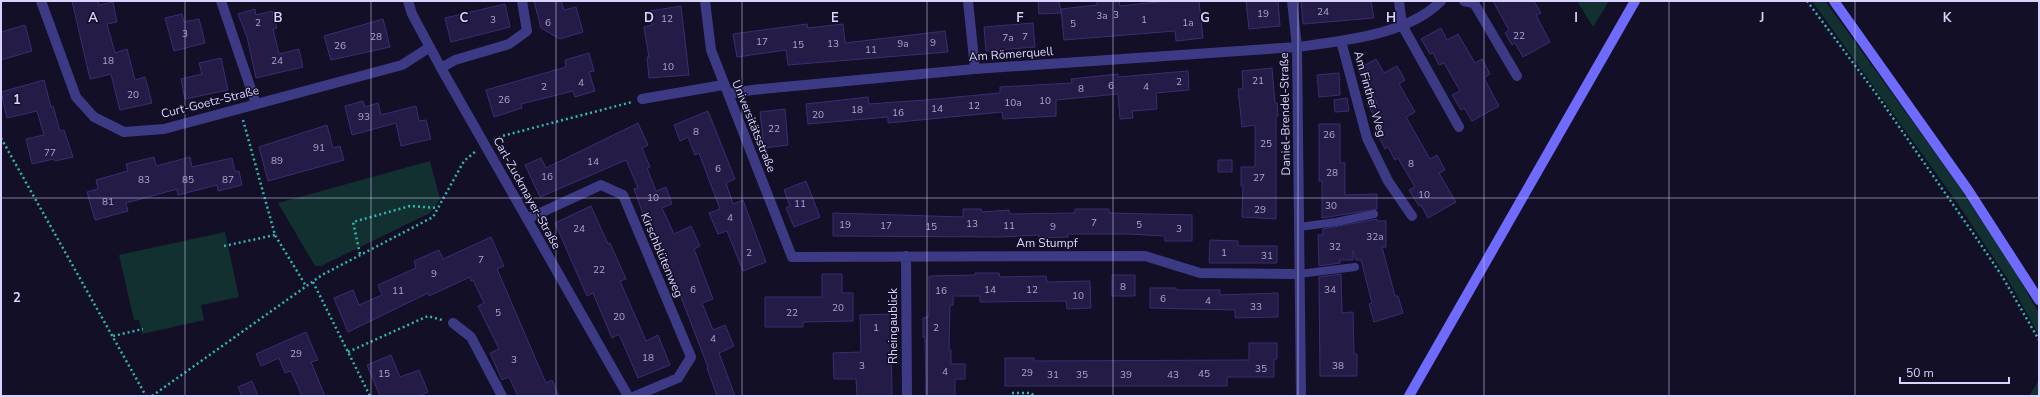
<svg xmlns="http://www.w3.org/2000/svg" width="2040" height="397" font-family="'Nunito Sans',sans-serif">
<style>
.green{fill:#12302f}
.building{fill:#241b47;stroke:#3b2d73}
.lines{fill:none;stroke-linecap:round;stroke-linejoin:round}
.path{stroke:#2fb8b0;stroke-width:2.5;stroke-dasharray:2 3;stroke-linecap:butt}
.lane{stroke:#3d3a85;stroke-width:8}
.street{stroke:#3d3a85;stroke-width:10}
.secondary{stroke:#6f6bff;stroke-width:10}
.grid{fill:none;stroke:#d9d4ff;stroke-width:1;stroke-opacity:0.55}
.labels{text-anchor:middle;stroke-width:3;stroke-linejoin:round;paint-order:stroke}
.number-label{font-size:10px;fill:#aca6d1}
.street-label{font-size:12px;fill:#d9d4ff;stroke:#130f26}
.grid-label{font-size:13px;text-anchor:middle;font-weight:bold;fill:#d9d4ff;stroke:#130f26;stroke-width:3;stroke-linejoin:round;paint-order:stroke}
</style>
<rect width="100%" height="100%" fill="#130f26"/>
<path class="green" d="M1577,1H1609L1593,27Z
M1812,1H1825L1829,6L1951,175L2011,265L2039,313V335L2007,278L1958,204Z
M430,161L440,199L430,213L321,266H315L278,203Z
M225,232L239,297L201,305L204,320L142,334L139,320H134L119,255Z
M2039,380V396H2029Z"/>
<path class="building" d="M72,1H98L99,5L113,2L117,22L107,24L115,53L127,49L135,80L145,77L152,103L120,110L111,74L90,79Z
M534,1H561L564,10L576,7L583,32L560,39L541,28Z
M1038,1H1059L1061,13L1039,14Z
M1097,1H1119L1120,6L1167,1H1199L1203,38L1176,41L1175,31L1064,40L1061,9L1097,5Z
M1246,1H1278L1280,26L1249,29Z
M1301,1H1371L1374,18L1303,24Z
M1493,1H1534L1541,13L1536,15L1550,42L1523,57L1515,43L1512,45L1505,33L1509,30Z
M505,4L510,27L451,42L445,18Z
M681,6L689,75L649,78L647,57H649L644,27L652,25L650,11Z
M255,9L256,15L272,11L277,28L273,29L279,54L299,49L303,67L256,78L247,37L238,14Z
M182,14L184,22L199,19L205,43L174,51L165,18Z
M383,19L390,47L331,60L324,36Z
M1033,23L1035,47L986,51L984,27Z
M807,24L808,28L843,24L845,43L945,31L948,52L788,65L786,50L737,57L733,34Z
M25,25L32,51L1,60V32Z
M1441,28L1447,40L1458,34L1475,63L1482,59L1490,74L1484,78L1499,106L1472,121L1464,108L1461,110L1452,95L1460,91L1444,63L1439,65L1433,53L1430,54L1421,39Z
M589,53L594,71L589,72L595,91L575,97L573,91L521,104L522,108L494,117L486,90L566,67L565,60Z
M221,58L228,90L185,99L181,79L202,74L199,63Z
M1376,59L1384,73L1397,66L1405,80L1399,84L1415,112L1406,117L1430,159L1437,155L1445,170L1439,173L1456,202L1428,218L1421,205L1419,206L1409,190L1415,187L1398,158L1395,160L1388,147L1385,149L1377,133L1383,130L1367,104L1377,103L1358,69Z
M1272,68L1275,103H1277L1278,116H1276V219L1242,217L1243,186H1241V167H1255V125L1242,127L1238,89H1243L1242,71Z
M1188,71L1189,90L1156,93L1157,109L1132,111L1133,118L1120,119L1118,94L1056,100V116L1003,119L1002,112L888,123V117L808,124L806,104L868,97L869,104L925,100L1000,93V87L1072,83L1071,79L1118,74V77Z
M1339,73L1340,95L1319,97L1317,75Z
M44,80L51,107L53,106L60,131L64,130L73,157L55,161L54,159L32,164L26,139L44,135L37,111L7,118L1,92Z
M1347,98L1349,111L1335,112L1334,100Z
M363,101L365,107L378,103L381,115L416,106L419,121L426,120L431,139L401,146L396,123L352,135L345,106Z
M785,109L788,145L764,148L760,112Z
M708,111L735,179L726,183L733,204L743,200L766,262L743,271L727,231L718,234L709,213L720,209L699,153L695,155L688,137L680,141L674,125Z
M638,123L648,145L642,148L650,167L647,168L656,191L666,187L672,204L662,208L674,234L691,226L700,246L694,249L713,299L702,303L713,330L725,325L734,346L719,353L735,396H717L707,368L708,367L667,261L643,214L634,189L638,188L626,160L540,197L525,165L541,158L546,168Z
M1319,124H1340V163H1345V195L1377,194V209L1322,218V181H1319Z
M327,125L333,148L340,146L344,160L268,181L259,147Z
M154,157L156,166L190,157L192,167L232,158L235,172L239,171L242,185L218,191L217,185L178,195L177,189L126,203L128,211L95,220L87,192L98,189L96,180L128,171L126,164Z
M1218,160H1232V172H1218Z
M806,181L820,217L794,227L786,208L790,206L784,190Z
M591,206L608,244L610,243L626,279L620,281L646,341L658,335L670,365L638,378L619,334L612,338L593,293L587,296L555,223Z
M963,209H981L982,212L1009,210L1010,214L1075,213V209H1109V213L1192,215V241H1165V236L1128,234H1068V237L1039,238V235L1001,237L833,236V213L963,217Z
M1377,219V221H1386V247H1382L1395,296H1398L1403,313L1374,322L1369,304L1372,303L1361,260H1356L1353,251V260H1340V263L1319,266L1318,235H1323V229Z
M491,237L504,266L497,269L546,383L552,380L559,396H518L509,377L502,380L490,353L499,349L478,306L484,303L473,280L471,281L470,277L429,296L428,293L348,332L334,298L353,290L359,305L382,295L378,285L416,268L414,261L439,250L443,259Z
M1210,240L1238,241V246H1277V263H1209Z
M975,273H999L1000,277L1046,276L1047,282L1090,281L1091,308L1067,309L1066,301L980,302V296H953V305H950L949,350H951V364H965V379H955V396H926L925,337H923V318L928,317L929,313V276L975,275Z
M822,274H842V293H853V321L803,322V327H765V297H822Z
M1341,274L1342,313L1353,312L1354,354H1357V376H1320L1319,277Z
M1112,275H1135V296H1112Z
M1150,288H1176V290H1220V295L1278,293V317L1235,318V310L1150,308Z
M891,314L892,396H857L856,379H834L833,353L861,352L860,315Z
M306,332L318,360L311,362L325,396H302L291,371L285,373L279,358L261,366L256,354Z
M1249,343H1277V359H1274V377H1227V386H1005V358H1034V361L1249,360Z
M391,355L400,377L419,370L428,392L419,396H380L367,365Z
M252,381L258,396H242L238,387Z"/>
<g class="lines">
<path class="path" d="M1807,1L1877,95L1977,239L2002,276L2039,340
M243,120L275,235L306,286
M1,138L146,396
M494,140L502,136L632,102
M224,246L275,235
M360,254L353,222L410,206L438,208
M313,282L370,396
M113,336L143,329
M348,352L428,316L442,320
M1012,393H1031L1034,396
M152,396L322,275L433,217L464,161L476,151"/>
<path class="lane" d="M1299,227L1336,222L1374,214
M1299,274L1355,267"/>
<path class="street" d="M41,1L76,97L94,117L124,132L164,129L402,65L430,47
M221,1L256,104
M408,1L412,14L441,68L628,396
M705,1L711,50L792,257L1145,256L1200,273L1299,274
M968,1L975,69
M1292,1L1297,47L1301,396
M1399,1L1402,25L1459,127
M1464,1L1474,3L1517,76
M1341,41L1367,138L1388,181L1412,216
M441,68L455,60L509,44L527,31L522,1
M728,94L752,90L975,69L1297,47C1342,41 1408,35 1441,1
M642,99L723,85
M527,219L601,185L623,195L691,357L678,378L635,396
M906,256L907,396
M453,323L471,337L502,396"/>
<path class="secondary" d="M1834,1L1968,190L2039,300
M1409,396L1635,1"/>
</g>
<path class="grid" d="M185,1V396M371,1V396M556,1V396M742,1V396M927,1V396M1113,1V396M1298,1V396M1484,1V396M1669,1V396M1855,1V396M1,198H2039"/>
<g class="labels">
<g class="number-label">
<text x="1323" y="15">24</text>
<text x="1263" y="17">19</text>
<text x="1116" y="18">3</text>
<text x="1102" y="19">3a</text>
<text x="667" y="22">12</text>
<text x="493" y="23">3</text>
<text x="1144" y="23">1</text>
<text x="258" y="26">2</text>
<text x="548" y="26">6</text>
<text x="1188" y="26">1a</text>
<text x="1073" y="27">5</text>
<text x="185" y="37">3</text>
<text x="1519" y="39">22</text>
<text x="376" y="40">28</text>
<text x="1025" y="40">7</text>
<text x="1008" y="41">7a</text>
<text x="762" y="45">17</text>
<text x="933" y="46">9</text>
<text x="833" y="47">13</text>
<text x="903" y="47">9a</text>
<text x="798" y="48">15</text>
<text x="340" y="49">26</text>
<text x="871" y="53">11</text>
<text x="108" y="64">18</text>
<text x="277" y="64">24</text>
<text x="668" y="70">10</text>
<text x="1258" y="84">21</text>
<text x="1179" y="85">2</text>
<text x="581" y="86">4</text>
<text x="1111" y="89">6</text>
<text x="544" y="90">2</text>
<text x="1146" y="90">4</text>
<text x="1081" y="92">8</text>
<text x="133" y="98">20</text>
<text x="504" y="103">26</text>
<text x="1045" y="104">10</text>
<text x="1013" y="106">10a</text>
<text x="974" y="109">12</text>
<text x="937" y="112">14</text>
<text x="857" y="113">18</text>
<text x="898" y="116">16</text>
<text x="818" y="118">20</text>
<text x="364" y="120">93</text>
<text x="774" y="132">22</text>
<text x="696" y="135">8</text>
<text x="1329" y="138">26</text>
<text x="1266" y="147">25</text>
<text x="319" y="151">91</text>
<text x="50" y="156">77</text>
<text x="277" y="164">89</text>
<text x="593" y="165">14</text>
<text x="1411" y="167">8</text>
<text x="718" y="172">6</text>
<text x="1332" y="176">28</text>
<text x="547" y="180">16</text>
<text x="1259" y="181">27</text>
<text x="144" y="183">83</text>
<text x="188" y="183">85</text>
<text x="228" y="183">87</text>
<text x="1424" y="198">10</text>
<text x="653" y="201">10</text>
<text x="108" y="205">81</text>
<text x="800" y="207">11</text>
<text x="1331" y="209">30</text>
<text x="1260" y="213">29</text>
<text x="730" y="221">4</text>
<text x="1094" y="226">7</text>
<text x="972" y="227">13</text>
<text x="845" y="228">19</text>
<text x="1139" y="228">5</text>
<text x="886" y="229">17</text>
<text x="1009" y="229">11</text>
<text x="931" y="230">15</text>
<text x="1053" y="230">9</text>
<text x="579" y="232">24</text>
<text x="1179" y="232">3</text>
<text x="1375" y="240">32a</text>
<text x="1335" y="250">32</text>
<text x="749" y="256">2</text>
<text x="1224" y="256">1</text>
<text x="1267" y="259">31</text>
<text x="481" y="263">7</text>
<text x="599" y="273">22</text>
<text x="434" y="277">9</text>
<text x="1123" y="290">8</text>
<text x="693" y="293">6</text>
<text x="990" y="293">14</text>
<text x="1032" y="293">12</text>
<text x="1330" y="293">34</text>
<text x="398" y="294">11</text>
<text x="941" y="294">16</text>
<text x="1078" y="299">10</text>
<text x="1163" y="302">6</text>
<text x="1208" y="304">4</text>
<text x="1256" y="310">33</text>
<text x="838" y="311">20</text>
<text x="498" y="316">5</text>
<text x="792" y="316">22</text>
<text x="619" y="320">20</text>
<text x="876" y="331">1</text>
<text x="936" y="331">2</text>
<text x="713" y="342">4</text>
<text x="296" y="357">29</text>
<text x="648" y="361">18</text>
<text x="514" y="363">3</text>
<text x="862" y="369">3</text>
<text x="1338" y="369">38</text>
<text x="1261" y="372">35</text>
<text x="945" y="375">4</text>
<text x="1027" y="376">29</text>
<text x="384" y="377">15</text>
<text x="1204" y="377">45</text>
<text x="1053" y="378">31</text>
<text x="1082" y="378">35</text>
<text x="1126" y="378">39</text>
<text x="1173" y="378">43</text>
</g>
<g class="street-label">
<text transform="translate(1011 54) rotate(-4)" y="4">Am Römerquell</text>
<text transform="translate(1370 94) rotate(74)" y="4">Am Finther Weg</text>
<text transform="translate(210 102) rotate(-14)" y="4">Curt-Goetz-Straße</text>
<text transform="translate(1285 114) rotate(-91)" y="4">Daniel-Brendel-Straße</text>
<text transform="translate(754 126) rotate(68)" y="4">Universitätsstraße</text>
<text transform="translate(527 193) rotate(61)" y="4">Carl-Zuckmayer-Straße</text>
<text x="1047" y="247">Am Stumpf</text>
<text transform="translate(662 255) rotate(67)" y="4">Kirschblütenweg</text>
<text transform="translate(893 326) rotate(-90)" y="4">Rheingaublick</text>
</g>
</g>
<g class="grid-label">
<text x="93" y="22">A</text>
<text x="278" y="22">B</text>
<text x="464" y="22">C</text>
<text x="649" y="22">D</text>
<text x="835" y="22">E</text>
<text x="1020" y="22">F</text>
<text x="1205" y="22">G</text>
<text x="1391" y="22">H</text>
<text x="1576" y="22">I</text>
<text x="1762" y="22">J</text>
<text x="1947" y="22">K</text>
<text x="17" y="104">1</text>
<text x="17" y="302">2</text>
</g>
<rect width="2040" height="397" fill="none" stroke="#d9d4ff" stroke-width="4"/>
<path d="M1900 377v6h109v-6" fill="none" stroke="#d9d4ff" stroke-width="2"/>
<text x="1906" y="377" font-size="12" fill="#d9d4ff" stroke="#130f26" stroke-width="3" paint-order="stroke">50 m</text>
</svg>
